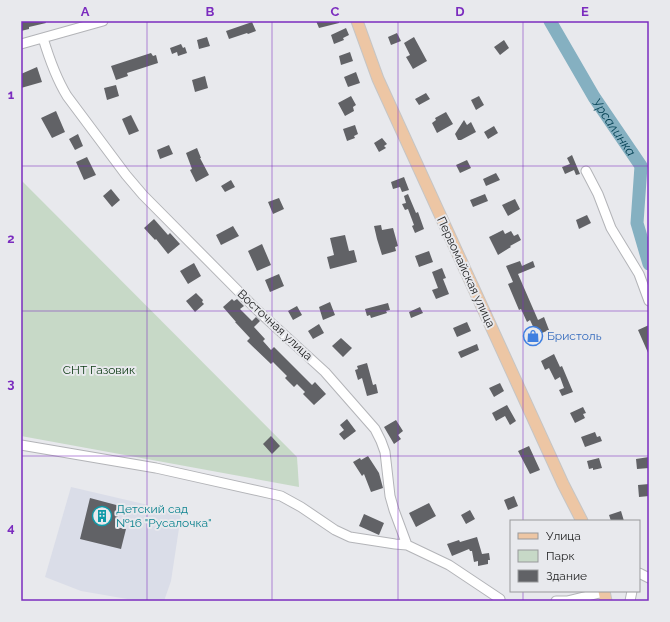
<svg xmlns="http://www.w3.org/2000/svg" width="670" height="622" font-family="Raleway,sans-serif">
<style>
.built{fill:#dadde8}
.green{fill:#c7d9c7}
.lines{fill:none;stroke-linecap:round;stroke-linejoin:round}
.river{stroke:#85b0c1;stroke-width:13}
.building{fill:#616266}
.minor-casing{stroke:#b3b4b8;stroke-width:11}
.major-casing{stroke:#c5c5c5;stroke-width:13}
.minor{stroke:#fff;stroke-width:9}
.major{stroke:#edc6a4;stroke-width:11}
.grid{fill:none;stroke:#7b2cbf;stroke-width:1;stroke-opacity:0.55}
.labels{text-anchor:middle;stroke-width:4;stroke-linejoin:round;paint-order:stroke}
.street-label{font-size:12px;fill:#1f2021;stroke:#e8e9ed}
.shop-label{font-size:12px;fill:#366cbe;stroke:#e8e9ed;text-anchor:start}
.park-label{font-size:12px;fill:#093710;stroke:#e8e9ed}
.culture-label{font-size:12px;fill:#0d838f;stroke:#e8e9ed;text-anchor:start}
.water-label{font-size:13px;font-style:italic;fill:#003e51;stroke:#e8e9ed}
.neatline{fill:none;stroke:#7b2cbf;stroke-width:1.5}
.grid-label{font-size:13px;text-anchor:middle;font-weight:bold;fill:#7b2cbf}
</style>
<rect width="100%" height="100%" fill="#e8e9ed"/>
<path class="built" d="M71,487L161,508L181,515L171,581L164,601H139L81,591L45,577Z"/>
<path class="green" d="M21,180L297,457L299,487L21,436Z"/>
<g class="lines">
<path class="river" id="s1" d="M550,21L594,97L641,166L637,223L649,264"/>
</g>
<path class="building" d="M21,21H45L46,23L29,27V29L21,31Z
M316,21H339V23L319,28Z
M252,22L256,31L248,34L247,33L229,39L226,31Z
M346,28L349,35L343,38L344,40L334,44L331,35Z
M397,33L401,41L391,45L388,37Z
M207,37L210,46L199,49L197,40Z
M414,37L427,61L413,69L406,57L410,55L404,43Z
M504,40L509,48L500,55L494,47Z
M181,44L183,48L185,47L187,53L178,56L177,52L172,54L170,48Z
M350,52L353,61L341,65L339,56Z
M151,53L153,56L156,55L158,63L127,73L128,76L116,80L111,66Z
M37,67L42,82L21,88V74Z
M356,72L360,83L348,87L344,77Z
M205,76L208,88L195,92L192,80Z
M116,85L119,96L107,100L104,88Z
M426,93L430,99L419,105L415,99Z
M351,96L356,105L353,107L354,111L345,116L338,103Z
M479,96L484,105L476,110L471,100Z
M56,111L65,132L52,138L41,118Z
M446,112L453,124L437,133L432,123L436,120L435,118Z
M131,115L139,131L129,135L122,119Z
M464,120L467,125L471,122L476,132L461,140H458L455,134Z
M355,125L358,134L354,136L355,138L347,141L343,129Z
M494,126L498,133L488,139L484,132Z
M78,134L83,146L75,150L69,139Z
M382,138L387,144L384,146L386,148L379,152L374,143Z
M169,145L173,154L160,159L157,150Z
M197,148L201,158H200L209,175L196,182L190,170L192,169L186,153Z
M572,155L580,174L576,175L574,170L565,174L562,167L570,164L567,158Z
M87,157L96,175L84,180L76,162Z
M467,160L471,168L460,173L456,165Z
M496,173L500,180L486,186L483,179Z
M404,177L409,190L402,192L400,187L393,189L391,182Z
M231,180L235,187L225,192L221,186Z
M111,189L120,200L112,207L103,196Z
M408,194L416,213L418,212L424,229L415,233L412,226L414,225L408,209L405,210L402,204L406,203L404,196Z
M485,194L488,201L473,207L470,200Z
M279,198L284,209L273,214L268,202Z
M515,199L520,209L508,216L502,205Z
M587,215L591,223L579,229L576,220Z
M154,219L168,235L170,233L180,244L168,254L156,239L155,240L144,228Z
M381,225L382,230L393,228L398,246L395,247L396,251L382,255L377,239L374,226Z
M233,226L239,236L221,245L216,235Z
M503,230L505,234L511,231L514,236L518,234L521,240L510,246L511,247L498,255L489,237Z
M345,235L349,251L354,250L357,262L330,269L327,257L334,255L330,238Z
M262,244L271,265L257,271L248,251Z
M429,251L433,262L419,267L415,256Z
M520,261L522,266L533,261L535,267L518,274L538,320L544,317L549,330L537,335L530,320L527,322L521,309L519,310L508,284L513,282L506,266Z
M194,263L201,276L188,284L180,271Z
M442,268L446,278L443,279L449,294L436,299L432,290L438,288L432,272Z
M279,274L284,286L270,292L265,280Z
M196,293L203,300L202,302L204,304L195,312L186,301Z
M232,299L234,301L237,299L244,306L240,309L252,321L256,317L260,321L254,327L265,339L263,341L271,350L274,347L312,385L315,382L326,394L314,405L303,394L305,392L297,384L294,387L285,378L287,376L273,362L271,364L247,341L250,338L235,322H236L223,307Z
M330,302L335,315L323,320L319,307Z
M388,303L390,310L386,311L387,313L371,318L370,315L367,316L365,309Z
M297,306L302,315L293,320L288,311Z
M420,307L423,313L411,318L409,312Z
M467,322L471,331L457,337L453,328Z
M319,324L324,333L313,339L308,331Z
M649,325V355L638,330Z
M341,338L352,348L343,357L332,346Z
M477,344L479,350L461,358L458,352Z
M554,354L560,367L562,366L573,392L562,396L559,390L564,388L560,377L555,380L549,368L545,370L541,361Z
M367,363L373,385L376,384L378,393L367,396L362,378L358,380L355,370L358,369L357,366Z
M500,383L504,391L494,397L489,388Z
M507,405L516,421L510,425L505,416L496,421L492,413Z
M583,407L586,413L583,414L585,418L575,423L570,413Z
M347,419L356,431L344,440L339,434L344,430L340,425Z
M396,420L403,431L398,435L401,439L394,444L384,427Z
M595,432L597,437L600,436L602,441L585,447L581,437Z
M271,436L280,446L272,454L263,444Z
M529,446L540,470L530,474L518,451Z
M368,456L379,473L383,488L371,492L364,474L362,476L353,462L360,458L361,460Z
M649,457V468L637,469L636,459Z
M599,458L602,468L593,470V468L589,469L587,461Z
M649,484V496L639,497L638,485Z
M514,496L518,506L508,510L504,500Z
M90,498L120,506L115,527L126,529L121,549L80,539Z
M429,503L436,516L416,527L409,513Z
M470,510L475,519L466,524L461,515Z
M621,511L624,521H611L609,515Z
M364,514L384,523L379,535L359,526Z
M477,537L482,554L489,553L490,560H488V564L478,566V561L474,562L472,551H470L469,549L452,556L447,544L459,540L460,542Z"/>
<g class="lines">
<g class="minor-casing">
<path id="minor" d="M43,38C49,58 56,78 67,96L126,175L143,195L257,310L325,372L375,429L381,441L385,452L390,496L394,510L407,545L449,565L500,599
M21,44L103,21
M586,171L598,194L611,228L639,274L649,301
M21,445L156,468L281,496L301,507L335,530L350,537L395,544L407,545
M639,573L649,578
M556,601H567L604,592
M630,601L632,591"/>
</g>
<g class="major-casing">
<path id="major" d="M357,21L378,79L563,484L582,521
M604,591L606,601"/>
</g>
<use href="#minor" class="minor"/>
<use href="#major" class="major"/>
</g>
<path class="grid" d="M147,21V601M272,21V601M398,21V601M523,21V521M21,166H649M21,311H649M21,456H649M523,591V601"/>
<defs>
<g id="shop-ring" transform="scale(1)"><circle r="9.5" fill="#e8e9ed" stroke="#3f7fe0" stroke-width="1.5"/><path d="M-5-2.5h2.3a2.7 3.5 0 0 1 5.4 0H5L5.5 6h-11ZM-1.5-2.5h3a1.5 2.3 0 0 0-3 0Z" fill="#3f7fe0"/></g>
<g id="building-ring" transform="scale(1)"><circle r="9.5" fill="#e8e9ed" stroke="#0f9aa8" stroke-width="1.5"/><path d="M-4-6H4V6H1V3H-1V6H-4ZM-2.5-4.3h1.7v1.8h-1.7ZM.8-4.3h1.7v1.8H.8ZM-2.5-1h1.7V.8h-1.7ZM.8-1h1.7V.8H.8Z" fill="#0f9aa8"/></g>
</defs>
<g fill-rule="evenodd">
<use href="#shop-ring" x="533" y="336"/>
<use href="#building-ring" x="102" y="516"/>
</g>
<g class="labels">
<g class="street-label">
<text transform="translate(466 272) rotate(65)" y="4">Первомайская улица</text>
<text transform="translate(275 325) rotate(43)" y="4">Восточная улица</text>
</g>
<g class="shop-label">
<text x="547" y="340">Бристоль</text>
</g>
<g class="park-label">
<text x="99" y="374">СНТ Газовик</text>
</g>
<g class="culture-label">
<text x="116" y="513">Детский сад<tspan x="116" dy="14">№16 "Русалочка"</tspan></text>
</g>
<g class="water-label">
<text dy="5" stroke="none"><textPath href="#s1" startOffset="124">Урсалинка</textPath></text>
</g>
</g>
<rect width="670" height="622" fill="none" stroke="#e8e9ed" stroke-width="44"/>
<rect x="510" y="520" width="130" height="72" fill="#e8e9ed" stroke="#98999b"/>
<rect x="518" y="533" width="20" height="6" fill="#edc6a4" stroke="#98999b"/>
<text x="546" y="540" font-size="12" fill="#1f2021">Улица</text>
<rect x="518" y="550" width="20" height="12" fill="#c7d9c7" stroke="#98999b"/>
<text x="546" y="560" font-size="12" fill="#1f2021">Парк</text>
<rect x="518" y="570" width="20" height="12" fill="#616266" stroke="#98999b"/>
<text x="546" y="580" font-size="12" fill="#1f2021">Здание</text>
<rect x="22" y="22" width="626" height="578" class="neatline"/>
<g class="grid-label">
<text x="85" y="16">A</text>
<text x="210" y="16">B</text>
<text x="335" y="16">C</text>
<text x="460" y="16">D</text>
<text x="585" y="16">E</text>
<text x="11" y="99">1</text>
<text x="11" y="243">2</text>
<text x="11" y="388">3</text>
<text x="11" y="532">4</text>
</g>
</svg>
